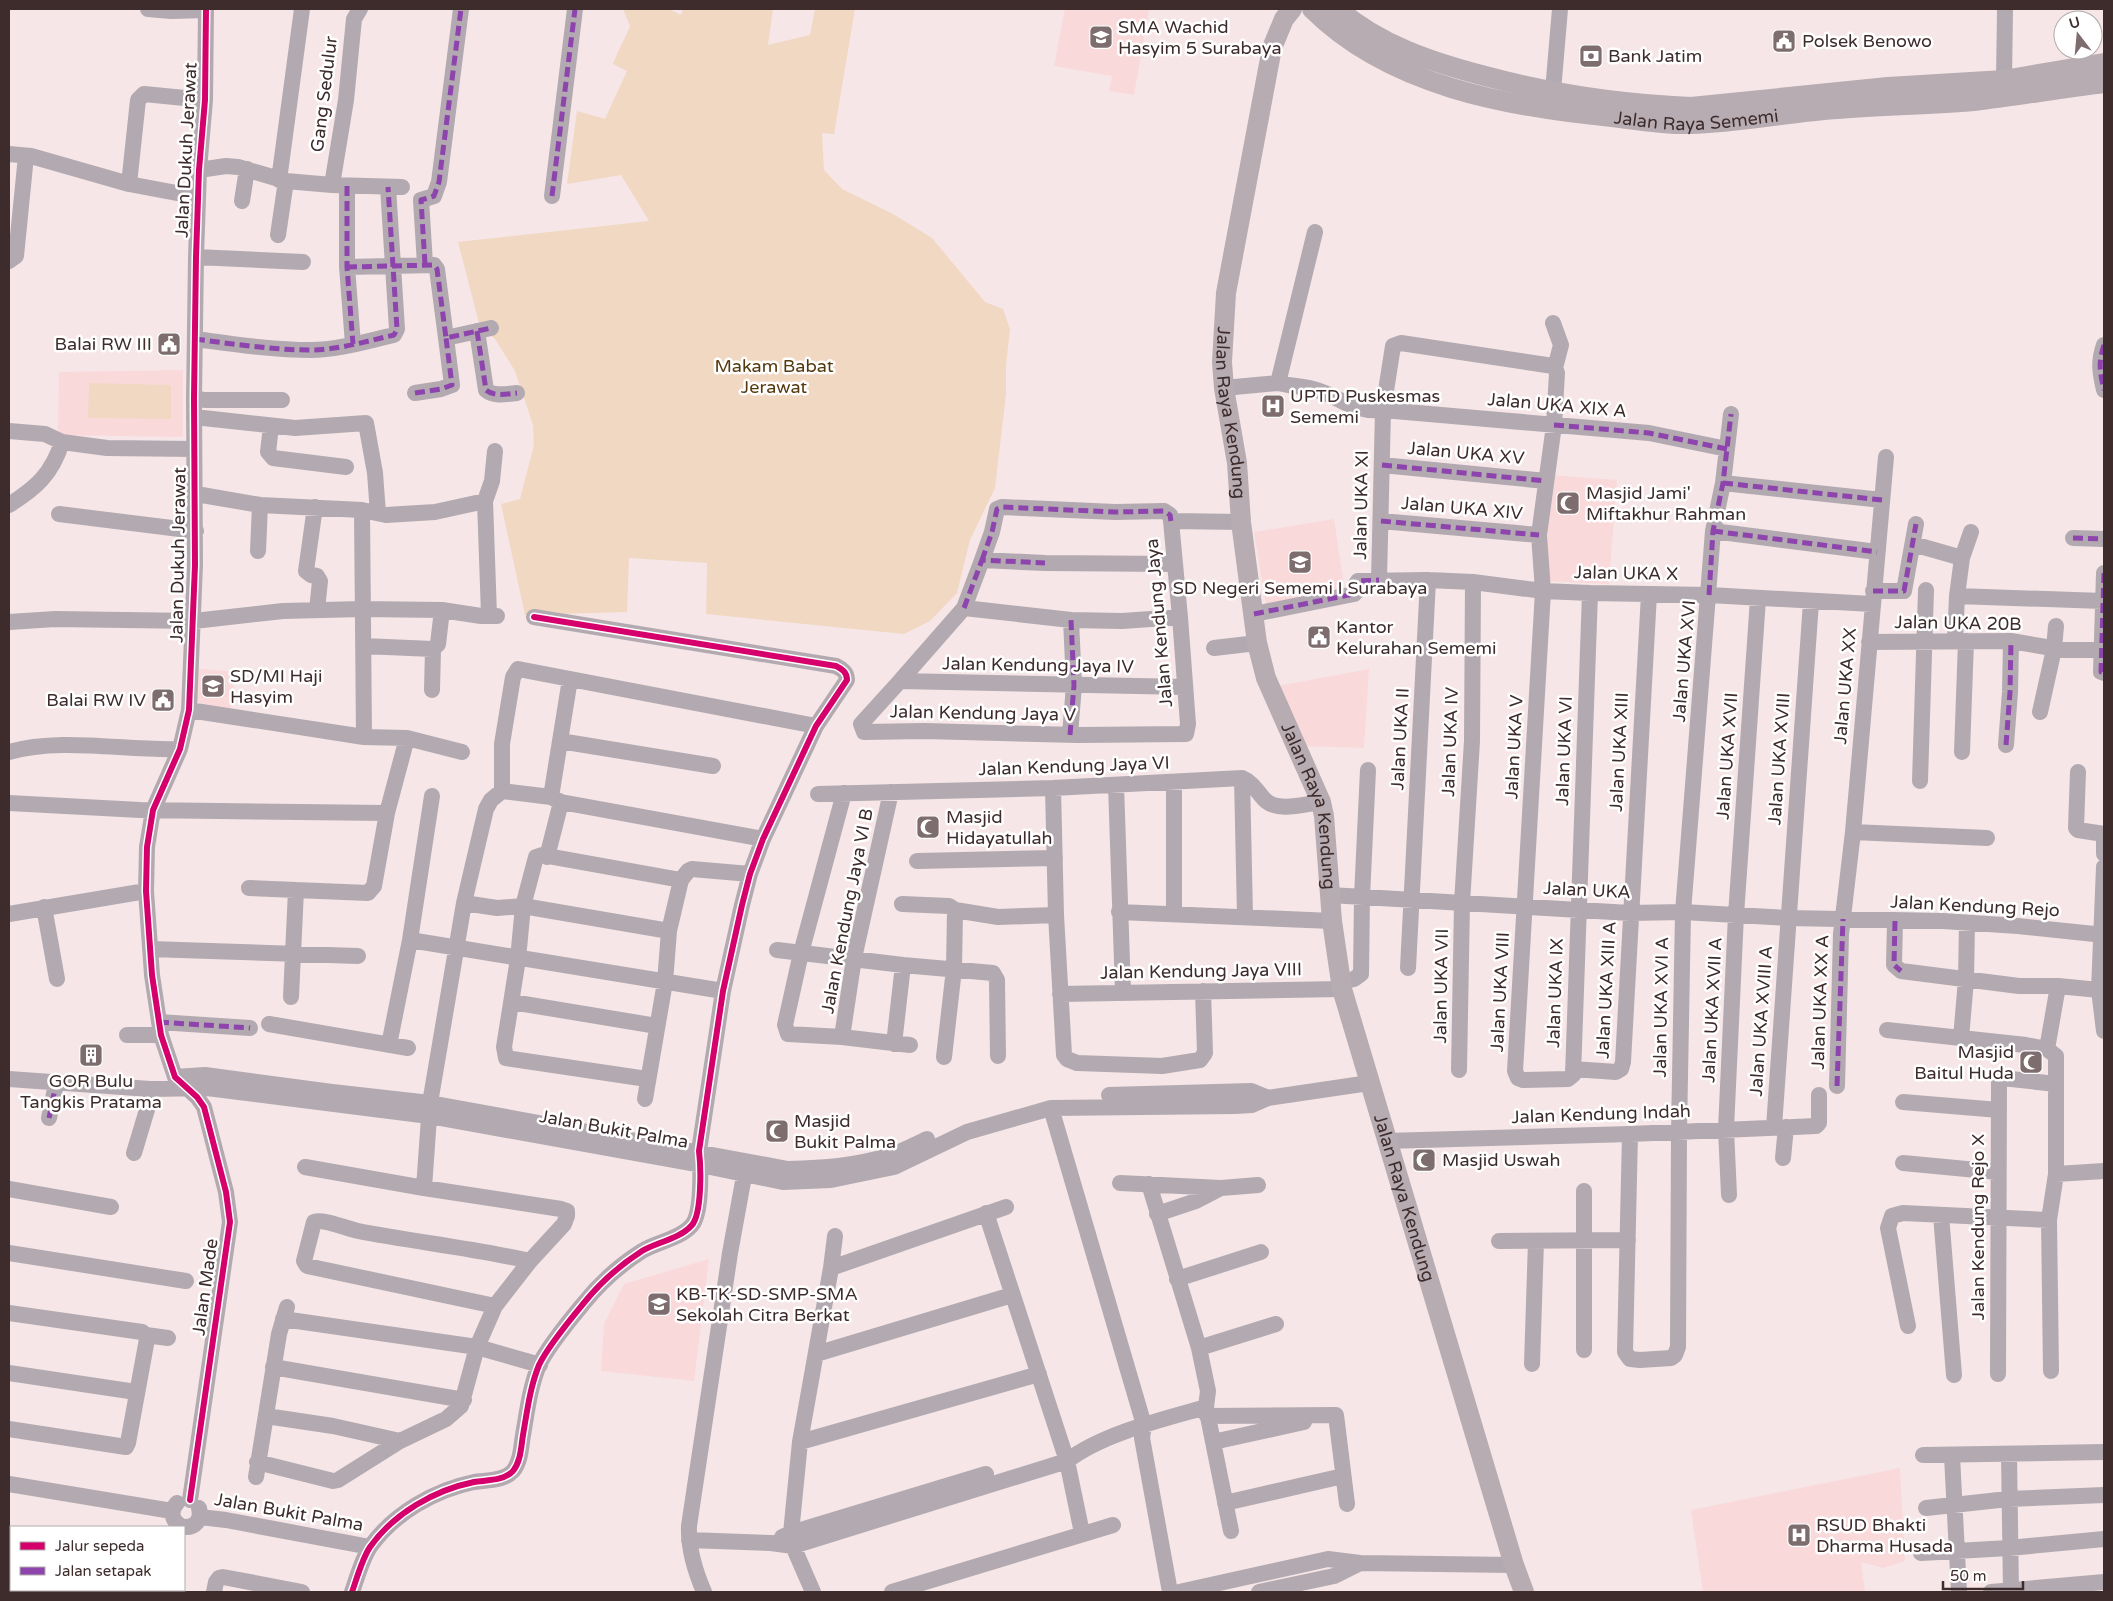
<svg xmlns="http://www.w3.org/2000/svg" width="2113" height="1601" font-family="'Varela Round',sans-serif">
<style>
.built{fill:#fad9db}
.green{fill:#f1d8c3}
.lines{fill:none;stroke-linecap:round;stroke-linejoin:round}
.minor{stroke:#b2aab0;stroke-width:16}
.major{stroke:#b7acb2;stroke-width:20}
.quiet{stroke:#8e44ad;stroke-width:5;stroke-dasharray:10 5;stroke-linecap:butt}
.cycleway-casing{stroke:#fff;stroke-width:9}
.cycleway{stroke:#d6006c;stroke-width:6}
.labels{text-anchor:middle;stroke-width:5;stroke-linejoin:round;paint-order:stroke}
.poi-label{font-size:18px;fill:#3e2c2d;stroke:#fff;text-anchor:start}
.street-label{font-size:18px;fill:#3e2c2d;stroke:#fff}
.park-label{font-size:18px;fill:#55390e;stroke:#fff}
</style>
<rect width="100%" height="100%" fill="#f6e6e7"/>
<path class="built" d="M1065,9H1149L1134,95L1109,91L1112,76L1054,66Z
M183,370V437L58,435L59,372Z
M1550,475L1617,480L1609,584L1546,581Z
M1334,519L1345,593L1266,605L1254,532Z
M194,668L235,672L231,709L191,701Z
M1369,669L1364,748L1299,746L1277,686Z
M709,1259L694,1381L601,1371L604,1324L624,1284Z
M1900,1468L1905,1561L1883,1568L1861,1562L1865,1592H1703L1691,1510Z"/>
<path class="green" d="M623,9H669L681,15L683,9H773L768,45L810,35L815,9H855L834,134L822,133L824,170L842,189L893,214L932,238L985,302L1003,309L1010,329L1006,365V394L995,488L970,540L957,593L930,621L904,634L706,614L707,563L629,558L627,612L525,615L501,504L520,499L534,445L533,425L515,371L495,339L480,327L458,242L649,221L621,175L567,184L577,111L605,119L627,71L613,64C618,50 625,39 630,26Z
M89,383L171,385V419L88,418Z"/>
<g class="lines">
<path class="minor" d="M148,9L171,11L206,10
M2004,80L2005,9
M1553,91L1560,9
M9,154L31,156L129,184L198,197
M199,170L226,166L238,167L286,181L332,185L402,187
M279,180L302,9
M129,184L138,100L144,94L205,100
M332,185L346,100L354,19L360,9
M347,186V267L353,344
M552,196L575,9
M242,201L247,169
M278,235L286,181
M196,257L303,262
M9,261L16,256L26,156
M425,264L421,200L434,196L439,182L461,9
M347,267L434,265L437,269L446,338L491,328
M1553,323L1561,345L1555,368
M477,331L486,390C494,397 507,394 517,393
M195,339C233,344 272,350 311,350C338,350 367,341 394,335L397,329L388,187
M2104,345C2098,362 2100,373 2104,390
M1555,368L1557,373L1554,425L1539,535L1543,591L1515,1071L1518,1078L1523,1080L1568,1079L1573,1075L1590,593
M1278,383C1290,386 1301,386 1313,389C1341,396 1350,413 1383,410L1649,433L1727,449
M1224,388L1278,383L1315,232
M415,393L441,389L452,385L446,338
M194,398L205,400H282
M194,417L295,428L366,423L375,473L378,513
M271,426L268,452L273,458L346,467
M9,431L45,434L62,442L107,448L194,449
M1382,465L1546,481
M1723,483L1882,500
M196,494L260,505L362,510L386,515L435,512L485,501L492,481L495,451
M485,501L489,615
M9,505C36,488 52,474 62,442
M315,507L306,571L311,575L317,576L320,581L317,610
M362,510L364,737
M59,514L196,531
M1381,521L1539,535
M1713,531L1877,552
M2073,538L2104,539
M1913,544L1962,558
M258,551L260,505
M982,560L992,532L997,509L1002,507L1115,512L1164,511L1170,515L1171,521
M2104,573L2101,672L2104,673
M1379,580L1383,410L1393,346L1401,343L1553,366L1555,368
M1873,591H1904L1916,524
M1957,596L2103,601
M964,608L1071,620L1122,621L1180,617
M1254,614L1354,594L1357,591L1356,584L1358,581L1428,580L1473,582L1543,591L1590,593L1709,595L1872,604
M9,622L55,619L194,621L283,611L362,609L442,610L481,616H497
M1955,640L1957,596L1962,558L1971,532
M1869,642L2011,641L2064,650H2101
M363,646L433,649L438,644L442,610
M1214,648L1257,643
M900,681L964,608L982,560L1045,563L1174,564
M1185,687L900,681L861,724L864,732L925,731L1078,735L1186,734L1188,724L1180,617L1171,521L1241,522
M432,690L433,649
M189,710L364,737L407,738L462,752
M2040,712L2054,649L2056,626
M1070,735L1074,685L1071,620
M560,741L713,766
M2006,745L2010,692L2011,641
M9,752C62,737 124,751 180,749
M1962,752L1966,641
M2078,772L2076,828L2078,830L2104,834
M1242,778L1245,916
M1920,781L1926,590
M1174,782V914
M1116,785L1123,991
M1053,788L1056,915L1064,1055L1067,1059L1077,1063L1162,1066L1200,1060L1205,1053L1203,991
M502,791V744L513,677L518,669L816,726
M844,793L801,953L785,1025L788,1034L842,1037L910,1045
M818,794L1053,788L1242,778C1252,782 1257,791 1264,799C1277,813 1304,804 1321,802
M551,797L570,679
M9,803L140,810L387,813
M1853,832L1987,838
M2104,834V854
M547,857L561,802
M917,861L1055,858
M2104,867L2099,990L2104,1031
M249,888L368,893L374,886L387,813L407,738
M1330,895L1630,913L1683,912L1788,918L1943,921L2018,926L2104,935
M464,903L497,908L523,906L669,931
M902,904L949,906L955,910L998,917L1056,915
M44,907L57,979
M1119,912L1332,921
M9,914L146,891
M1895,921L1894,965L1901,971L2019,986H2058L2047,1049
M410,940L723,991
M150,949L358,956
M777,950L903,965L993,973L997,980L998,1056
M1408,968L1428,580
M1341,982L1354,979L1361,974L1362,897L1368,770
M2058,986L2099,990
M1060,994L1342,989
M291,997L296,890
M512,1002L657,1026
M159,1022L250,1028
M269,1024L408,1048
M1887,1030L2026,1045L2047,1049L2056,1056V1174L2049,1220L2051,1371
M127,1035H161
M842,1037L854,958L891,792
M1961,1038L1966,980L1967,923
M894,1044L903,965
M389,1045L410,940L432,796
M944,1057L954,969L955,910
M1573,1069L1616,1072L1621,1069L1623,1062L1649,594
M1459,1070L1462,903L1472,741L1473,582
M175,1077L205,1075L332,1092L430,1103L788,1169C823,1168 855,1166 888,1156C901,1152 914,1145 927,1139
M9,1079L150,1089L207,1088L429,1116L701,1165L783,1182L831,1180L894,1167L967,1132L1051,1108L1235,1106L1252,1105L1268,1098L1369,1083
M647,1079L506,1058L504,1047L518,959L523,906L536,857L542,855L681,880
M1837,1086L1841,934L1853,832L1886,457
M1109,1095L1251,1091L1268,1098
M645,1099L665,982L669,931L681,880L688,871L692,869L750,874
M1903,1102L1999,1110
M1051,1108L1144,1425L1142,1438L1170,1592
M49,1118L56,1084
M1774,1127L1811,602
M1630,1134L1625,1352L1630,1359L1640,1360L1671,1358L1675,1355L1678,1347L1679,1132L1683,912L1713,531L1723,483L1731,414
M1386,1141L1630,1134L1816,1126L1819,1123V1095
M134,1153L149,1103L150,1089
M1783,1158L1786,1127
M1903,1163L1998,1172
M2056,1174L2104,1171
M1120,1183L1221,1188L1258,1185
M424,1188L430,1103L464,903L486,809L491,800L502,791L551,797L561,802L763,839
M9,1189L111,1207
M1729,1195L1726,1129L1736,915L1758,599
M986,1213L1067,1461L1082,1533
M1157,1214L1196,1201L1221,1188
M1941,1215L1954,1375
M1499,1241L1628,1240
M9,1253L186,1281
M831,1268L1006,1207
M1177,1279L1261,1252
M495,1306L307,1266L304,1261L314,1222C321,1218 348,1229 358,1231C415,1242 473,1248 530,1261
M9,1313L142,1332L146,1335L168,1338
M283,1319L477,1347L540,1365
M1908,1326L1888,1228L1892,1216L1903,1213L2049,1220
M1199,1348L1276,1324
M1584,1350V1191
M816,1354L1012,1295
M1532,1364L1536,1241
M273,1367L464,1400
M9,1373L136,1392
M1998,1374L1999,1081L2002,1078L2056,1084
M1206,1407L1231,1531
M266,1416L333,1426L400,1441
M1207,1416L1336,1415L1347,1504
M9,1429L126,1447L128,1443L147,1339L146,1335
M800,1442L1039,1374
M1213,1442L1304,1422
M2009,1454L2011,1592
M1923,1455L2104,1452
M1952,1456L1959,1592
M257,1462L333,1481L338,1480L400,1441L446,1419L461,1406L477,1347L495,1306L530,1261L564,1224L567,1216V1211L561,1209L424,1188L305,1167
M256,1477L279,1334L287,1307
M9,1484L172,1511
M190,1500L230,1222L226,1192L204,1107L197,1097L175,1077L161,1035L152,975L146,891L147,847L153,810L180,749L189,710L195,565L194,398L196,257L199,170L205,100L206,9
M177,1503C169,1512 172,1522 183,1527
M1225,1503L1343,1476
M1926,1508L2008,1499L2104,1495
M200,1517L226,1520L370,1547
M184,1527C195,1528 202,1520 199,1508
M782,1537L791,1533L986,1474
M689,1540L771,1543L793,1546L1067,1461C1101,1434 1164,1419 1206,1407L1208,1391L1199,1348L1149,1184
M9,1546L11,1547
M1921,1553L2009,1548L2104,1539
M102,1592V1590
M172,1592V1590
M214,1592L216,1582L219,1578L223,1577L302,1592
M352,1592C357,1578 362,1559 370,1547C394,1513 435,1490 474,1482C486,1480 504,1481 513,1471C521,1461 521,1447 523,1435C527,1412 530,1387 539,1365C548,1346 569,1321 583,1304C599,1284 620,1265 642,1251C657,1242 680,1239 692,1225C702,1213 701,1167 699,1151L723,991L742,905L750,874L763,839L816,726L847,680C847,672 842,669 836,666L534,617
M704,1592C695,1571 688,1549 689,1526L730,1253L746,1165
M813,1592L793,1546L791,1533L800,1442L831,1268L835,1236
M892,1592L1113,1525
M1179,1592L1328,1559L1360,1563L1514,1565
M1259,1592L1334,1576L1360,1563
M1991,1592L2104,1582"/>
<g class="major">
<path id="s1" d="M1292,9L1284,19L1272,48L1226,293L1222,362L1224,388L1237,463L1241,522L1257,643L1266,678L1321,802L1324,816L1332,921L1342,989L1514,1565L1524,1592"/>
<path id="s2" d="M1312,9C1389,86 1508,107 1612,117C1638,120 1664,125 1690,124C1739,123 1789,112 1838,109C1883,105 1929,105 1974,101C2017,96 2061,88 2104,83"/>
<path d="M1338,9C1380,45 1431,62 1485,76C1552,94 1621,104 1691,107L1888,87L2004,80L2104,63"/>
</g>
<path class="quiet" d="M347,186V267L353,344
M552,196L575,9
M425,264L421,200L434,196L439,182L461,9
M347,267L434,265L437,269L446,338L491,328
M477,331L486,390C494,397 507,394 517,393
M195,339C233,344 272,350 311,350C338,350 367,341 394,335L397,329L388,187
M2104,345C2098,362 2100,373 2104,390
M415,393L441,389L452,385L446,338
M1554,425L1649,433L1727,449
M1382,465L1546,481
M1723,483L1882,500
M1381,521L1539,535
M1713,531L1877,552
M2073,538L2104,539
M982,560L992,532L997,509L1002,507L1115,512L1164,511L1170,515L1171,521
M2104,573L2101,672L2104,673
M1873,591H1904L1916,524
M1709,595L1713,531L1723,483L1731,414
M964,608L982,560L1045,563
M1254,614L1354,594L1357,591L1356,584L1358,581L1379,580
M1070,735L1074,685L1071,620
M2006,745L2010,692L2011,641
M1895,921L1894,965L1901,971
M159,1022L250,1028
M1837,1086L1843,919
M49,1118L56,1084"/>
<g class="cycleway-casing">
<path id="cycleway" d="M190,1500L230,1222L226,1192L204,1107L197,1097L175,1077L161,1035L152,975L146,891L147,847L153,810L180,749L189,710L195,565L194,398L196,257L199,170L205,100L206,9
M352,1592C357,1578 362,1559 370,1547C394,1513 435,1490 474,1482C486,1480 504,1481 513,1471C521,1461 521,1447 523,1435C527,1412 530,1387 539,1365C548,1346 569,1321 583,1304C599,1284 620,1265 642,1251C657,1242 680,1239 692,1225C702,1213 701,1167 699,1151L723,991L742,905L750,874L763,839L816,726L847,680C847,672 842,669 836,666L534,617"/>
</g>
<use href="#cycleway" class="cycleway"/>
</g>
<defs>
<g id="school-square" transform="scale(1.25)"><rect x="-9" y="-9" width="18" height="18" rx="4" fill="#7e6d6e" stroke="#fff"/><path d="M0-5L7-2L0 1L-7-2ZM-4 1L0 2.5L4 1V4Q0 6-4 4Z" fill="#fff"/></g>
<g id="civic-square" transform="scale(1.25)"><rect x="-9" y="-9" width="18" height="18" rx="4" fill="#7e6d6e" stroke="#fff"/><path d="M-.6-6.5H3V-4.5H.6V-3L4-1V1h2V6H-6V1h2V-1L-.6-3ZM-1.2 2.5V6h2.4V2.5Z" fill="#fff"/></g>
<g id="bank-square" transform="scale(1.25)"><rect x="-9" y="-9" width="18" height="18" rx="4" fill="#7e6d6e" stroke="#fff"/><path d="M-6-4H6V4H-6ZM0-2.3a2.3 2.3 0 1 0 0 4.6a2.3 2.3 0 1 0 0-4.6Z" fill="#fff"/></g>
<g id="hospital-square" transform="scale(1.25)"><rect x="-9" y="-9" width="18" height="18" rx="4" fill="#7e6d6e" stroke="#fff"/><path d="M-5-5h3v3.5h4V-5h3V5h-3V1.5h-4V5h-3Z" fill="#fff"/></g>
<g id="mosque-square" transform="scale(1.25)"><rect x="-9" y="-9" width="18" height="18" rx="4" fill="#7e6d6e" stroke="#fff"/><path d="M3.5-4.9A6 6 0 1 0 3.5 4.9A5 5 0 1 1 3.5-4.9Z" fill="#fff"/></g>
<g id="building-square" transform="scale(1.25)"><rect x="-9" y="-9" width="18" height="18" rx="4" fill="#7e6d6e" stroke="#fff"/><path d="M-4-6H4V6H1V3H-1V6H-4ZM-2.5-4.3h1.7v1.8h-1.7ZM.8-4.3h1.7v1.8H.8ZM-2.5-1h1.7V.8h-1.7ZM.8-1h1.7V.8H.8Z" fill="#fff"/></g>
</defs>
<g fill-rule="evenodd">
<use href="#school-square" x="1101" y="37"/>
<use href="#civic-square" x="1784" y="41"/>
<use href="#bank-square" x="1591" y="56"/>
<use href="#civic-square" x="169" y="344"/>
<use href="#hospital-square" x="1273" y="406"/>
<use href="#mosque-square" x="1568" y="503"/>
<use href="#school-square" x="1300" y="562"/>
<use href="#civic-square" x="1319" y="637"/>
<use href="#school-square" x="213" y="686"/>
<use href="#civic-square" x="163" y="700"/>
<use href="#mosque-square" x="928" y="827"/>
<use href="#building-square" x="91" y="1055"/>
<use href="#mosque-square" x="2031" y="1062"/>
<use href="#mosque-square" x="777" y="1131"/>
<use href="#mosque-square" x="1424" y="1160"/>
<use href="#school-square" x="659" y="1304"/>
<use href="#hospital-square" x="1799" y="1535"/>
</g>
<g class="labels">
<g class="poi-label">
<text x="1118" y="33">SMA Wachid<tspan x="1118" dy="21">Hasyim 5 Surabaya</tspan></text>
<text x="1802" y="47">Polsek Benowo</text>
<text x="1608" y="62">Bank Jatim</text>
<text x="152" y="350" text-anchor="end">Balai RW III</text>
<text x="1290" y="402">UPTD Puskesmas<tspan x="1290" dy="21">Sememi</tspan></text>
<text x="1586" y="499">Masjid Jami'<tspan x="1586" dy="21">Miftakhur Rahman</tspan></text>
<text x="1300" y="594" text-anchor="middle">SD Negeri Sememi I Surabaya</text>
<text x="1336" y="633">Kantor<tspan x="1336" dy="21">Kelurahan Sememi</tspan></text>
<text x="230" y="682">SD/MI Haji<tspan x="230" dy="21">Hasyim</tspan></text>
<text x="146" y="706" text-anchor="end">Balai RW IV</text>
<text x="946" y="823">Masjid<tspan x="946" dy="21">Hidayatullah</tspan></text>
<text x="2014" y="1058" text-anchor="end">Masjid<tspan x="2014" dy="21">Baitul Huda</tspan></text>
<text x="91" y="1087" text-anchor="middle">GOR Bulu<tspan x="91" dy="21">Tangkis Pratama</tspan></text>
<text x="794" y="1127">Masjid<tspan x="794" dy="21">Bukit Palma</tspan></text>
<text x="1442" y="1166">Masjid Uswah</text>
<text x="676" y="1300">KB-TK-SD-SMP-SMA<tspan x="676" dy="21">Sekolah Citra Berkat</tspan></text>
<text x="1816" y="1531">RSUD Bhakti<tspan x="1816" dy="21">Dharma Husada</tspan></text>
</g>
<g class="street-label">
<text transform="translate(324 94) rotate(-83)" y="6">Gang Sedulur</text>
<text dy="6" stroke="none"><textPath href="#s2" startOffset="410">Jalan Raya Sememi</textPath></text>
<text transform="translate(186 150) rotate(-87)" y="6">Jalan Dukuh Jerawat</text>
<text transform="translate(1557 405) rotate(5)" y="6">Jalan UKA XIX A</text>
<text dy="6" stroke="none"><textPath href="#s1" startOffset="414">Jalan Raya Kendung</textPath></text>
<text transform="translate(1466 453) rotate(5)" y="6">Jalan UKA XV</text>
<text transform="translate(1361 505) rotate(-89)" y="6">Jalan UKA XI</text>
<text transform="translate(1462 508) rotate(5)" y="6">Jalan UKA XIV</text>
<text transform="translate(178 555) rotate(-89)" y="6">Jalan Dukuh Jerawat</text>
<text transform="translate(1626 573) rotate(1)" y="6">Jalan UKA X</text>
<text transform="translate(1159 623) rotate(-95)" y="6">Jalan Kendung Jaya</text>
<text transform="translate(1958 623) rotate(1)" y="6">Jalan UKA 20B</text>
<text transform="translate(1684 661) rotate(-85)" y="6">Jalan UKA XVI</text>
<text transform="translate(1038 665) rotate(1)" y="6">Jalan Kendung Jaya IV</text>
<text transform="translate(1845 686) rotate(-85)" y="6">Jalan UKA XX</text>
<text transform="translate(983 713) rotate(1)" y="6">Jalan Kendung Jaya V</text>
<text transform="translate(1400 739) rotate(-87)" y="6">Jalan UKA II</text>
<text transform="translate(1450 742) rotate(-88)" y="6">Jalan UKA IV</text>
<text transform="translate(1514 747) rotate(-87)" y="6">Jalan UKA V</text>
<text transform="translate(1564 751) rotate(-88)" y="6">Jalan UKA VI</text>
<text transform="translate(1619 752) rotate(-87)" y="6">Jalan UKA XIII</text>
<text transform="translate(1727 756) rotate(-86)" y="6">Jalan UKA XVII</text>
<text transform="translate(1779 759) rotate(-86)" y="6">Jalan UKA XVIII</text>
<text transform="translate(1074 766) rotate(-2)" y="6">Jalan Kendung Jaya VI</text>
<text dy="6" stroke="none"><textPath href="#s1" startOffset="819">Jalan Raya Kendung</textPath></text>
<text transform="translate(1587 890) rotate(3)" y="6">Jalan UKA</text>
<text transform="translate(1975 906) rotate(3)" y="6">Jalan Kendung Rejo</text>
<text transform="translate(847 911) rotate(-79)" y="6">Jalan Kendung Jaya VI B</text>
<text transform="translate(1201 971) rotate(-1)" y="6">Jalan Kendung Jaya VIII</text>
<text transform="translate(1441 986) rotate(-89)" y="6">Jalan UKA VII</text>
<text transform="translate(1606 990) rotate(-87)" y="6">Jalan UKA XIII A</text>
<text transform="translate(1500 992) rotate(-87)" y="6">Jalan UKA VIII</text>
<text transform="translate(1555 993) rotate(-88)" y="6">Jalan UKA IX</text>
<text transform="translate(1820 1002) rotate(-88)" y="6">Jalan UKA XX A</text>
<text transform="translate(1661 1007) rotate(-89)" y="6">Jalan UKA XVI A</text>
<text transform="translate(1712 1010) rotate(-87)" y="6">Jalan UKA XVII A</text>
<text transform="translate(1761 1021) rotate(-86)" y="6">Jalan UKA XVIII A</text>
<text transform="translate(1601 1114) rotate(-2)" y="6">Jalan Kendung Indah</text>
<text transform="translate(614 1129) rotate(10)" y="6">Jalan Bukit Palma</text>
<text dy="6" stroke="none"><textPath href="#s1" startOffset="1224">Jalan Raya Kendung</textPath></text>
<text transform="translate(1978 1227) rotate(-90)" y="6">Jalan Kendung Rejo X</text>
<text transform="translate(205 1287) rotate(-82)" y="6">Jalan Made</text>
<text transform="translate(289 1512) rotate(10)" y="6">Jalan Bukit Palma</text>
</g>
<g class="park-label">
<text x="774" y="372">Makam Babat<tspan x="774" dy="21">Jerawat</tspan></text>
</g>
</g>
<rect width="2113" height="1601" fill="none" stroke="#3e2c2d" stroke-width="20"/>
<rect x="10" y="1526" width="175" height="65" fill="#ffffff" stroke="#b2abab"/>
<rect x="20" y="1542" width="25" height="8" fill="#d6006c" stroke="#b2abab"/>
<text x="55" y="1551" font-size="15" fill="#3e2c2d">Jalur sepeda</text>
<rect x="20" y="1567" width="25" height="8" fill="#8e44ad" stroke="#b2abab"/>
<text x="55" y="1576" font-size="15" fill="#3e2c2d">Jalan setapak</text>
<g transform="translate(2078 35) rotate(344)"><circle r="24" fill="#ffffff" stroke="#b2abab"/>
<path d="M0-4L9 19L0 12L-9 19Z" fill="#7e6d6e"/>
<text y="-8" font-size="14" font-weight="bold" text-anchor="middle" fill="#3e2c2d">U</text>
</g>
<path d="M1943 1581v8h80v-8" fill="none" stroke="#3e2c2d" stroke-width="2.5"/>
<text x="1950" y="1581" font-size="15" fill="#3e2c2d" stroke="#ffffff" stroke-width="4" paint-order="stroke">50 m</text>
</svg>
